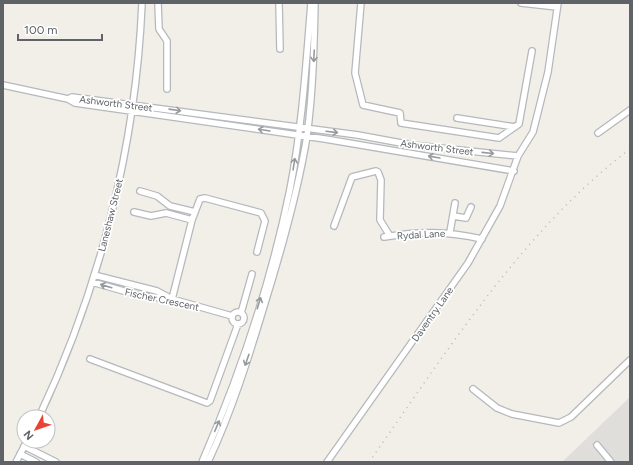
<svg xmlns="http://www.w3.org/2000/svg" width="633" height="465" font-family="Figtree,sans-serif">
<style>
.industrial{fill:#e0deda}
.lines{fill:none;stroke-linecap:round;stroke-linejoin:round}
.minor-casing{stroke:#b5b8bc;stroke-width:8}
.minor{stroke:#fff;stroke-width:5.5}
.rail{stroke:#b6b7b8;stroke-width:1.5;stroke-dasharray:1 5;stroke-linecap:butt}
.oneway{stroke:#979a9d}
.labels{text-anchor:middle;stroke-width:3.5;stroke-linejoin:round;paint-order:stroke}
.street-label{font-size:10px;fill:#5f6368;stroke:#fff}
</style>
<rect width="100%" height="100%" fill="#f1efe8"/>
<path class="industrial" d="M630,397V462H562Z"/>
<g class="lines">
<g class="minor-casing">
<path id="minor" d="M158,3L159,29L167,41V89
M279,3L280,49
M361,3L355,73L363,105L400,113L401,123L499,138L519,124L532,51
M521,3L557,7
M3,85L68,99L75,103L325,139L514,171
M68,99L72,97L358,135L412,145L518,156
M457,118L515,127
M598,133L630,110
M140,191L157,196L170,206L195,212
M134,212L151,216L166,213L192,220
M453,216L466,218L471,207
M334,226L352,177L376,171L378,172L381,180L380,220L390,236
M450,232L455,203
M384,237C420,231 446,231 482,239
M94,275L157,291L170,298
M92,282L141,296L172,299L232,316
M172,299L192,220L200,199L205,198L261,213L265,221L257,252
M232 318a6 6 0 1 1 12 0a6 6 0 1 1-12 0Z
M241,313L252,274
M90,359L207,403L210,401L238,324
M473,389L497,408L512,414L559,423L571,417L630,360
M39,417C100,288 136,146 142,3
M597,445L611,462
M24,446L56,462
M20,454L36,462
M16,462L27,441
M202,462C240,375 271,282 290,189C302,128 306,65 311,3
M208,462C232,411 249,356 265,303C282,248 298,192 307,136C313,92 314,47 315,3
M327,462L468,263L500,206L518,156L533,132L548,72L558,3"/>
</g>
<use href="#minor" class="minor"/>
<path class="rail" d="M369,462C446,353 523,230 630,149"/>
</g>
<defs><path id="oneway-shaft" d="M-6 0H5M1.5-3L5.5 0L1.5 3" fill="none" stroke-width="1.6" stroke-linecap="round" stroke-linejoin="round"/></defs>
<g class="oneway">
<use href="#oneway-shaft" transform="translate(314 56) rotate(92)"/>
<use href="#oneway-shaft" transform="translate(175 110) rotate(8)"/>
<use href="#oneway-shaft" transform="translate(264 130) rotate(-171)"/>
<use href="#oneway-shaft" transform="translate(332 132) rotate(7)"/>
<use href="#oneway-shaft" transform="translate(488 153) rotate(6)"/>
<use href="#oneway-shaft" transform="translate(434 157) rotate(-170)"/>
<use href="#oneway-shaft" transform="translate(294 164) rotate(-81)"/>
<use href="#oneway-shaft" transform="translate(106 286) rotate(-164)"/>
<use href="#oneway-shaft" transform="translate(259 303) rotate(-73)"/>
<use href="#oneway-shaft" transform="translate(247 360) rotate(109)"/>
<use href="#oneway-shaft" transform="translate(217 426) rotate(-67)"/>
</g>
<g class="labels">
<g class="street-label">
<text transform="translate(116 103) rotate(7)" y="4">Ashworth Street</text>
<text transform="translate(437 147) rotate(7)" y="4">Ashworth Street</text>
<text transform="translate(110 215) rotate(-76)" y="4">Laneshaw Street</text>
<text transform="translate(421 234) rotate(-3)" y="4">Rydal Lane</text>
<text transform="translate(162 299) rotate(12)" y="4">Fischer Crescent</text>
<text transform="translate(432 314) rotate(-55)" y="4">Daventry Lane</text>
</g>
</g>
<rect width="633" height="465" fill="none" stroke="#5f6368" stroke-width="8"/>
<g transform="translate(36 429) rotate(230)"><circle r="19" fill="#ffffff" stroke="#bfc1c3"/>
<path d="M0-3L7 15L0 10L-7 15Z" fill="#ea4335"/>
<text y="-6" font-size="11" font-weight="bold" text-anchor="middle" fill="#5f6368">N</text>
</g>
<path d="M18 34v6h84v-6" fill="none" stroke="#5f6368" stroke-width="2"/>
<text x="24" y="34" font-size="12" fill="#5f6368" stroke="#ffffff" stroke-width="3" paint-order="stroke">100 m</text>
</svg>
